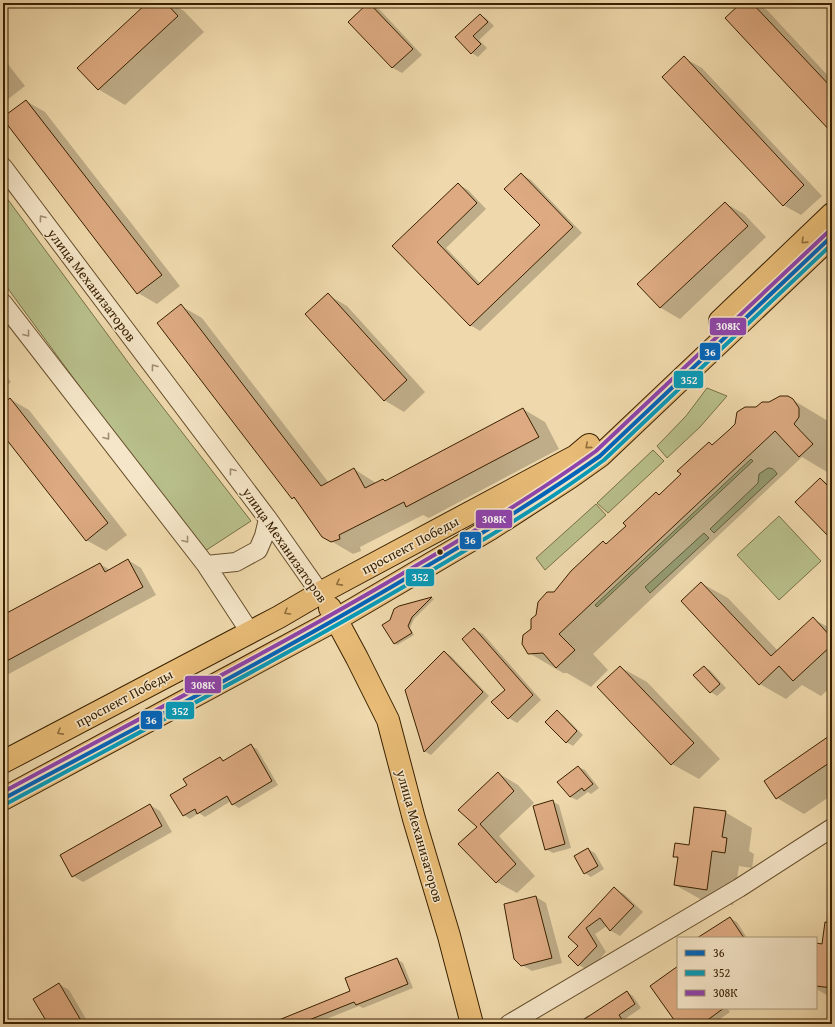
<svg xmlns="http://www.w3.org/2000/svg" width="835" height="1027" font-family="'Gentium Book Plus',serif">
<style>
.green{fill:#b8bf8a;stroke:#787045}
.shadow{fill:#0003}
.building{fill:#ddaa81;stroke:#392000}
.lines{fill:none;stroke-linecap:round;stroke-linejoin:round}
.minor-casing{stroke:#664e2b;stroke-width:20}
.major-casing{stroke:#392000;stroke-width:24}
.minor{stroke:#f5e6c9;stroke-width:18}
.major{stroke:#e8bc76;stroke-width:22}
.bus-1-casing{stroke:#f5e6c9;stroke-width:7}
.bus-2-casing{stroke:#f5e6c9;stroke-width:7}
.bus-3-casing{stroke:#f5e6c9;stroke-width:7}
.bus-1{stroke:#0065bd;stroke-width:4}
.bus-2{stroke:#069bb9;stroke-width:4}
.bus-3{stroke:#8e44ad;stroke-width:4}
.oneway{stroke:#a08d6f}
.oneway2{stroke:#906e3b}
.bus-dot{fill:#392000;stroke:#f5e6c9;stroke-width:1.5}
.labels{text-anchor:middle;stroke-width:3;stroke-linejoin:round;paint-order:stroke}
.street-label{font-size:14px;fill:#392000;stroke:#f5e6c9}
.line-badge{stroke:#f5e6c9;stroke-width:1.5}
.badge-label{font-size:11px;text-anchor:middle;font-weight:bold;fill:#fff}
</style>
<rect width="100%" height="100%" fill="#efd9ac"/>
<filter id="stains"><feTurbulence type="fractalNoise" baseFrequency=".005" numOctaves="4"/><feColorMatrix values="0 0 0 0 .2 0 0 0 0 .09 0 0 0 0 .02 0 0 0 .5 -.17"/></filter>
<radialGradient id="worn" r=".72"><stop offset=".6" stop-color="#630" stop-opacity="0"/><stop offset="1" stop-color="#630" stop-opacity=".3"/></radialGradient>
<path class="green" d="M3,193L133,369L251,521L202,553L3,282Z
M707,388L727,396L700,427L667,458L657,446L686,416Z
M653,450L664,461L608,513L597,503Z
M751,459L753,461L597,607L595,605Z
M768,468C773,468 775,470 777,474L714,533L710,529L758,483L759,474Z
M596,504L606,515L545,570L536,558Z
M779,516L821,561L779,600L737,555Z
M704,533L709,538L650,593L645,587Z"/>
<path class="shadow" d="M149,3H171L184,11L204,32L125,105L98,89Z
M743,3H754L767,10L832,80V129Z
M369,4L379,9L422,55L402,73L393,68L349,22Z
M480,15L486,18L494,26L479,40L487,48L478,57L472,53L456,37Z
M3,58L25,86L3,103Z
M684,58L702,68L822,196L801,215L783,205Z
M26,101L45,112L180,286L157,304L138,293Z
M521,174L531,180L582,233L480,331L470,325L394,246L458,184L468,190L486,209L446,248L481,284L541,226Z
M725,203L744,214L766,237L680,319L661,308L639,284Z
M328,295L347,306L425,392L404,412L384,400Z
M181,306L202,318L329,483L354,469L376,483L386,482L523,409L545,422L559,449L429,518L423,515L360,547L361,551L353,554L331,541L298,501L293,498Z
M3,372L11,382L3,389Z
M10,399L29,410L127,535L106,551L86,540L3,434V405Z
M793,400L828,421L832,417V437L828,444L832,449V475L802,457L593,654L608,670L591,687L567,673H563L529,653L532,630L536,615L555,593L627,526L656,493L660,495L682,474L709,443L713,445L757,408Z
M821,479L832,486V539Z
M128,560L141,568L156,595L3,677V616L100,564L110,570Z
M701,583L728,598L778,651L813,619L832,629V686L821,696L802,685L786,699L760,684Z
M432,598L434,599L414,619L410,628L414,635L397,645L394,643L391,621L400,607Z
M474,629L483,634L541,700L517,723L509,718L506,690Z
M445,652L451,656L489,696L431,755L424,751Z
M620,667L647,682L720,759L699,779L672,764Z
M704,667L710,670L726,688L717,696L711,692Z
M557,712L563,715L583,735L573,746L566,742Z
M832,735V795L804,814L777,798L765,781Z
M251,746L257,749L278,785L239,808L232,804L231,801L205,817L199,813L190,819L184,815L188,786L220,758L225,761Z
M578,767L585,770L599,788L591,794L588,792L577,800L570,797L559,783Z
M498,773L518,785L534,803L499,836L535,876L517,893L497,882L478,827Z
M552,801L559,805L571,848L553,853L546,849Z
M150,805L160,811L172,832L83,882L73,876Z
M725,812L752,828L749,851L754,854L752,868L739,866L733,905L702,900L675,885L679,859L674,856L690,846Z
M588,849L595,853L604,869L591,877L585,873Z
M614,889L624,894L643,912L620,936L611,931L607,926L595,934L606,952L589,971L579,965L570,956L579,946L570,937Z
M536,897L546,903L562,963L532,971L522,965Z
M828,907L832,908V998L816,989V944L823,945Z
M730,918L737,922L747,938H699Z
M397,959L403,963L413,988L363,1008L359,1006L314,1024H290L351,992Z
M678,967V1008H727L730,1012L713,1024H678L651,986Z
M59,984L69,990L89,1024H49Z
M627,992L633,996L641,1008L625,1019L628,1024H576L588,1015L590,1016Z"/>
<path class="building" d="M147,3H166L178,16L98,90L77,68Z
M368,3H369L413,49L392,68L348,22Z
M741,3H752L832,88V133L725,18Z
M480,14L488,22L473,36L481,44L471,54L455,37Z
M684,56L804,185L783,206L662,77Z
M26,100L162,275L137,294L3,119V117Z
M521,173L573,227L470,326L392,246L458,183L477,203L437,242L478,285L540,225L504,189Z
M725,202L748,226L660,308L637,284Z
M328,293L407,380L384,401L305,314Z
M181,304L321,486L354,468L365,488L383,479L385,481L523,408L539,437L406,507L404,502L339,535L340,539L331,542L322,537L294,497L292,499L157,323Z
M780,396H788L793,399L799,408V417L794,424L813,444L799,457L775,431L559,634L575,650L556,668L543,653L528,654L522,644L523,635L531,629V619L536,615L538,602L547,592H554L571,571L603,541L606,544L626,526L623,523L656,492L659,495L681,474L677,471L709,442L712,445L729,430L735,424L737,412L745,407H756L762,402H769Z
M10,398L108,523L86,541L3,435V404Z
M820,478L832,490V540L795,502Z
M128,559L143,587L3,663V615L100,563L105,572Z
M701,582L771,656L813,617L832,638V645L793,681L779,666L759,685L681,601Z
M432,597L412,617L408,626L412,633L394,644L382,625L390,620L394,609L399,606Z
M474,628L533,695L508,719L491,702L505,690L462,639Z
M444,651L483,692L424,752L405,690Z
M620,666L694,743L671,765L597,687Z
M704,666L720,684L710,693L693,675Z
M557,710L577,731L566,743L545,722Z
M832,734V761L776,799L764,781Z
M251,744L272,781L232,805L227,796L197,814L195,809L183,816L170,795L187,785L183,779L220,757L223,761Z
M578,766L593,784L584,791L582,788L570,797L557,782Z
M498,772L514,791L480,824L516,864L496,883L458,844L477,827L458,810Z
M553,800L565,844L545,850L533,806Z
M150,804L162,826L72,877L60,855Z
M694,807L726,811L722,837L727,838L725,853L712,851L707,890L674,885L678,857H673L675,843L689,845Z
M588,848L598,866L584,874L574,856Z
M614,887L634,906L610,931L600,918L586,928L597,946L578,966L568,956L578,946L568,937Z
M536,896L552,958L521,966L514,959L504,904Z
M730,917L744,938H697Z
M825,922L832,923V988L816,986V943L822,944Z
M397,958L408,984L356,1005L354,1002L299,1024H269L350,991L345,978Z
M678,966V1008H724L702,1024H677L650,986Z
M59,983L83,1024H48L33,999Z
M627,991L635,1004L619,1015L625,1024H577Z"/>
<g class="lines">
<g class="minor-casing">
<path id="minor" d="M3,167L268,519L320,593
M3,303L206,565L250,632
M206,565L236,562L258,550L264,536L268,519
M509,1024L739,888L832,828"/>
</g>
<g class="major-casing">
<path id="major" d="M720,321L832,214
M330,608L357,658L388,720L414,819L449,936L472,1024
M3,762L279,617L320,593L559,465L576,456L589,445
M3,799L337,619L490,529L569,478L600,456L832,236"/>
</g>
<use href="#minor" class="minor"/>
<use href="#major" class="major"/>
<g class="bus-1-casing">
<path id="bus-1" d="M3,799C139,726 277,655 410,576C475,538 539,499 600,456L832,236"/>
</g>
<g class="bus-2-casing">
<path id="bus-2" d="M6,804C143,730 282,658 417,579C480,542 545,504 604,460L832,244"/>
</g>
<g class="bus-3-casing">
<path id="bus-3" d="M3,792C138,719 275,649 407,571C472,533 535,495 596,451L828,232"/>
</g>
<use href="#bus-1" class="bus-1"/>
<use href="#bus-2" class="bus-2"/>
<use href="#bus-3" class="bus-3"/>
</g>
<defs><path id="oneway-chevron" d="M-2-3.5L2.5 0L-2 3.5" fill="none" stroke-width="1.6" stroke-linecap="round" stroke-linejoin="round"/></defs>
<g class="oneway">
<use href="#oneway-chevron" transform="translate(42 218) rotate(-127)"/>
<use href="#oneway-chevron" transform="translate(27 334) rotate(52)"/>
<use href="#oneway-chevron" transform="translate(154 367) rotate(-127)"/>
<use href="#oneway-chevron" transform="translate(107 437) rotate(52)"/>
<use href="#oneway-chevron" transform="translate(232 471) rotate(-127)"/>
<use href="#oneway-chevron" transform="translate(186 540) rotate(52)"/>
</g>
<g class="oneway2">
<use href="#oneway-chevron" transform="translate(804 241) rotate(136)"/>
<use href="#oneway-chevron" transform="translate(588 446) rotate(139)"/>
<use href="#oneway-chevron" transform="translate(339 583) rotate(152)"/>
<use href="#oneway-chevron" transform="translate(287 612) rotate(150)"/>
<use href="#oneway-chevron" transform="translate(60 732) rotate(152)"/>
</g>
<circle class="bus-dot" cx="440" cy="552" r="3.5"/>
<g class="labels">
<g class="street-label">
<text transform="translate(92 285) rotate(53)" y="5">улица Механизаторов</text>
<text transform="translate(285 545) rotate(55)" y="5">улица Механизаторов</text>
<text transform="translate(410 545) rotate(-28)" y="5">проспект Победы</text>
<text transform="translate(124 698) rotate(-28)" y="5">проспект Победы</text>
<text transform="translate(420 836) rotate(74)" y="5">улица Механизаторов</text>
</g>
</g>
<g class="line-badge">
<rect x="709" y="317" width="38" height="19" rx="4" fill="#8e44ad"/>
<rect x="699" y="342" width="22" height="19" rx="4" fill="#0065bd"/>
<rect x="673" y="370" width="31" height="19" rx="4" fill="#069bb9"/>
<rect x="475" y="509" width="38" height="20" rx="4" fill="#8e44ad"/>
<rect x="459" y="531" width="23" height="19" rx="4" fill="#0065bd"/>
<rect x="405" y="568" width="30" height="19" rx="4" fill="#069bb9"/>
<rect x="184" y="675" width="38" height="19" rx="4" fill="#8e44ad"/>
<rect x="165" y="701" width="30" height="19" rx="4" fill="#069bb9"/>
<rect x="140" y="710" width="23" height="20" rx="4" fill="#0065bd"/>
</g>
<g class="badge-label">
<text x="728" y="330">308К</text>
<text x="710" y="356">36</text>
<text x="689" y="384">352</text>
<text x="494" y="523">308К</text>
<text x="470" y="544">36</text>
<text x="420" y="581">352</text>
<text x="203" y="689">308К</text>
<text x="180" y="715">352</text>
<text x="151" y="724">36</text>
</g>
<rect width="835" height="1027" fill="none" stroke="#efd9ac" stroke-width="16"/>
<rect x="4" y="4" width="827" height="1019" fill="none" stroke="#392000" stroke-width="2"/>
<rect x="8" y="8" width="819" height="1011" fill="none" stroke="#392000"/>
<rect x="677" y="937" width="140" height="72" fill="#f5e6c9" stroke="#aa9779"/>
<rect x="685" y="950" width="20" height="6" fill="#0065bd" stroke="#aa9779"/>
<text x="713" y="957" font-size="12" fill="#392000">36</text>
<rect x="685" y="970" width="20" height="6" fill="#069bb9" stroke="#aa9779"/>
<text x="713" y="977" font-size="12" fill="#392000">352</text>
<rect x="685" y="990" width="20" height="6" fill="#8e44ad" stroke="#aa9779"/>
<text x="713" y="997" font-size="12" fill="#392000">308К</text>
<rect width="100%" height="100%" filter="url(#stains)"/>
<rect width="100%" height="100%" fill="url(#worn)"/>
</svg>
